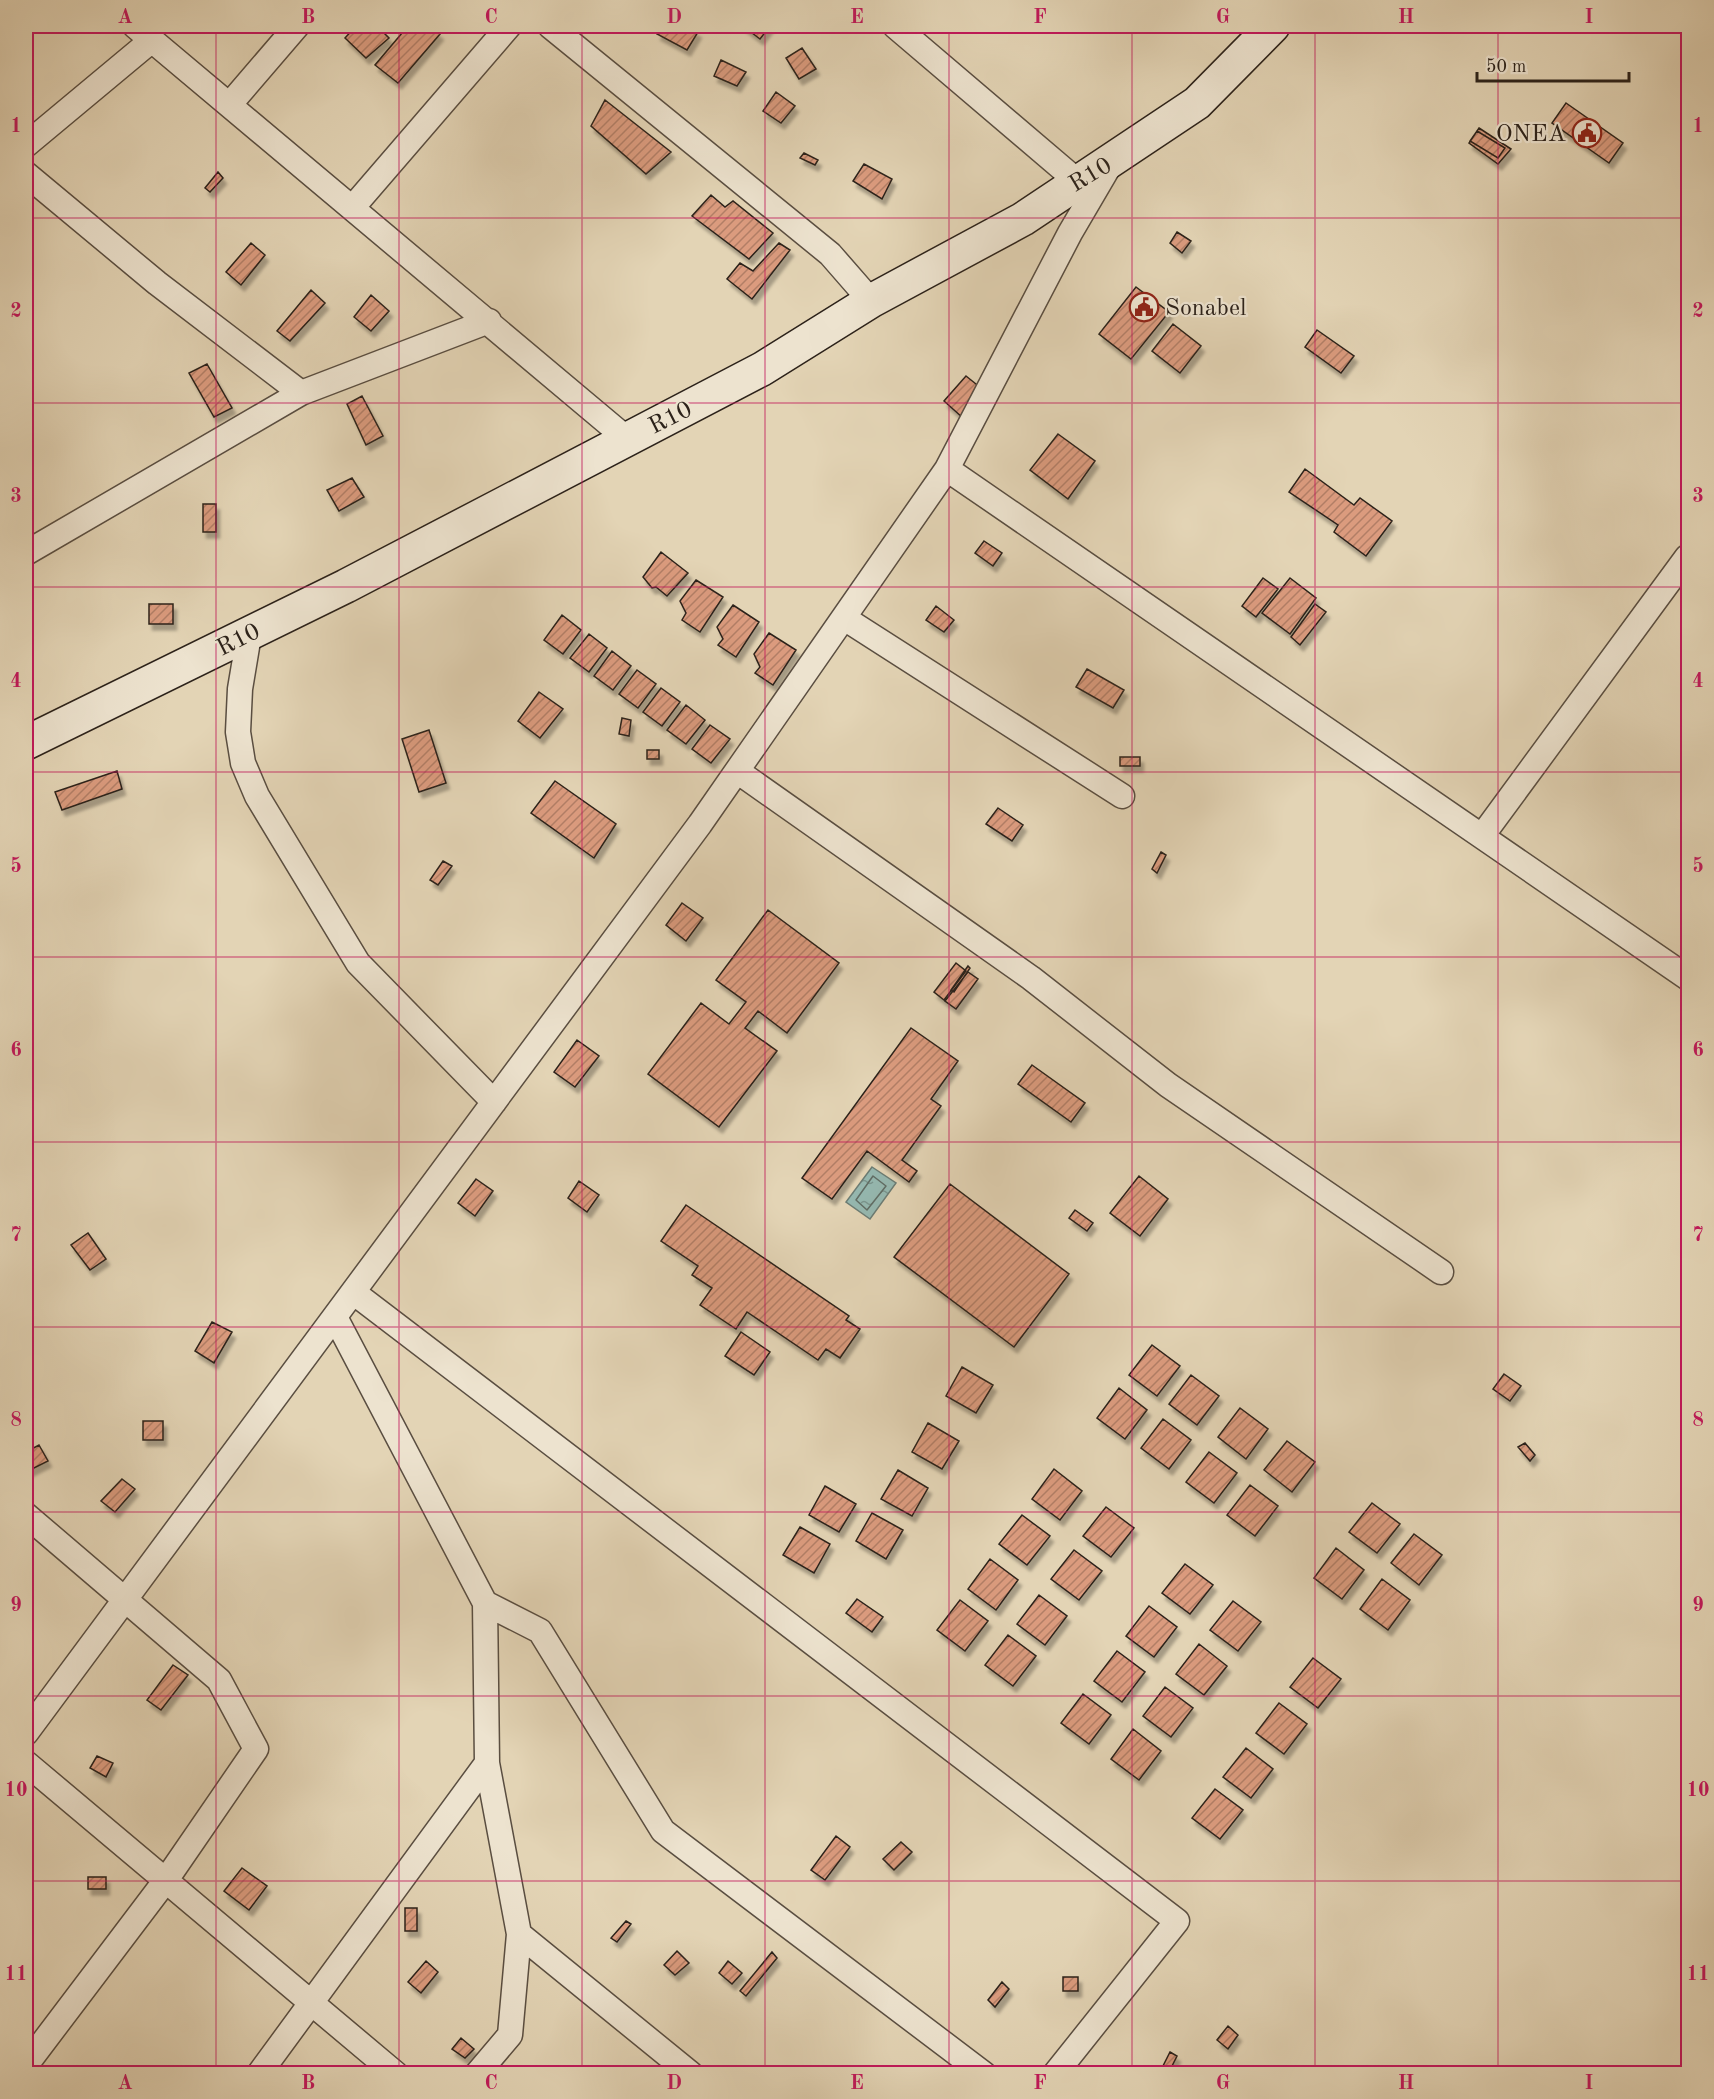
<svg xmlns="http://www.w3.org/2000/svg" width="1714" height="2099" font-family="'Old Standard TT',serif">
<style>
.water{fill:url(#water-ripples);stroke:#6b7c74;stroke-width:1.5}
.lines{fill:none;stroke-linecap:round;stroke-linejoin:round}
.shore{stroke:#606d65;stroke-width:1.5}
.building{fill:url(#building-hatch);stroke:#2c221a;stroke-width:1.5;filter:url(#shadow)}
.minor-casing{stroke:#5a4e41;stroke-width:27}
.secondary-casing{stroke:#2c221a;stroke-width:36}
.minor{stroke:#ede3cf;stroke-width:24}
.secondary{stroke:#ede3cf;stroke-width:33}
.grid{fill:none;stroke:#c2185b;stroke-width:1.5;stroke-opacity:0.55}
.labels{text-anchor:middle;stroke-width:4.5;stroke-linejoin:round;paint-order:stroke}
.poi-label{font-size:24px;fill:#2c221a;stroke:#ede3cf;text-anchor:end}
.street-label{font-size:24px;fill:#2c221a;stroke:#ede3cf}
.neatline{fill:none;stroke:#c2185b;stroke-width:2}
.grid-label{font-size:20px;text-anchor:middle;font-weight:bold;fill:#c2185b}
</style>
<defs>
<pattern id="water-ripples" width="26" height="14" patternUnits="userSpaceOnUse" patternTransform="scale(1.5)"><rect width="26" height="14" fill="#95b8b0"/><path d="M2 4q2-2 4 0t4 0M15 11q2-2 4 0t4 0" fill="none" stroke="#7a958e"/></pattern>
<pattern id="building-hatch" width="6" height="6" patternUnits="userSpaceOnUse" patternTransform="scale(1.5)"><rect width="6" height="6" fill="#db9b7e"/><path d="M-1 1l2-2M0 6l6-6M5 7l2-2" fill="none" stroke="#b27e66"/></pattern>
<filter id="shadow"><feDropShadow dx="3.5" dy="6" stdDeviation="1.5" flood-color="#0004"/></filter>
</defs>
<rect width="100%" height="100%" fill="#e3d4b5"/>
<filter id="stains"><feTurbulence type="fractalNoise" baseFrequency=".00333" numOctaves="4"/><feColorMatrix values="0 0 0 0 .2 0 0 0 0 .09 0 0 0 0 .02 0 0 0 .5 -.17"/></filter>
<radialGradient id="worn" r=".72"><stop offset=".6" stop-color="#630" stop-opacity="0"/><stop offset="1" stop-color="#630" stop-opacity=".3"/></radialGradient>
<path class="water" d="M872,1167L896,1183L870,1219L846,1202Z"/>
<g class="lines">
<path class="shore" d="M873,1176L886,1186L867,1210L856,1200Z"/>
</g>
<path class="building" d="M356,26H377L389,38L366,58L345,38Z
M408,26H430L440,34L398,83L375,65Z
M662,26H687L698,32L687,50L657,34Z
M743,26H770L760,39Z
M802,48L816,69L799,79L786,58Z
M721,60L746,72L737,86L714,76Z
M776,92L795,106L781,123L763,111Z
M605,100L671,152L646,174L591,126Z
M1566,103L1623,143L1609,163L1552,123Z
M1479,128L1511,149L1498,164L1469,143Z
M1477,131L1505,148L1498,158L1470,141Z
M804,153L818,160L815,165L800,158Z
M864,164L892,179L882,199L853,181Z
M218,172L223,178L210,192L205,188Z
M711,195L725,207L733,201L773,233L749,259L692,216Z
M1177,232L1191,241L1182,253L1170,243Z
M251,243L265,255L241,285L226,272Z
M779,243L790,250L752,299L727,279L740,263L753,271Z
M1136,287L1169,312L1131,359L1099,334Z
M311,290L325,303L290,341L277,331Z
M371,295L389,311L371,331L354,317Z
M1173,324L1201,346L1180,373L1152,351Z
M1317,330L1354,356L1341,373L1305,347Z
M207,364L232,408L214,417L189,373Z
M966,376L986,392L963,418L944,401Z
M362,396L383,436L366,445L347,404Z
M1058,434L1095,461L1068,499L1030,470Z
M1305,469L1354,505L1360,498L1392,521L1366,556L1334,532L1338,525L1289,492Z
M352,478L364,497L339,511L327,490Z
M203,504H216V532H203Z
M984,541L1002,553L993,566L975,553Z
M661,552L688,573L667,596L656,587L652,588L643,577Z
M1263,578L1278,589L1256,617L1242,606Z
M1290,578L1316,598L1290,634L1262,613Z
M696,580L723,597L700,632L682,620L686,613L680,601Z
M149,604H173V624H149Z
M1315,604L1326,612L1300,645L1291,637Z
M733,605L759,622L736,657L718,645L723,639L717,627Z
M936,606L954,620L944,632L926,620Z
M562,615L581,630L563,654L544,640Z
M769,633L796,650L773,685L755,673L760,667L754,654Z
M589,634L607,648L589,672L570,658Z
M612,651L631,666L613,690L594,676Z
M1087,669L1124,690L1113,708L1076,687Z
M637,670L656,684L638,708L619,694Z
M661,688L680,702L662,726L643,712Z
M539,692L563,709L540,738L518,721Z
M686,705L705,720L686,744L667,730Z
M622,718L631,720L629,736L619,734Z
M710,725L730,739L711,763L692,749Z
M429,730L446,783L419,792L402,739Z
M647,750H659V759H647Z
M1120,757H1140V766H1120Z
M117,771L122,789L62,810L55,792Z
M555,781L616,824L594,858L531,813Z
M998,808L1023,825L1012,841L986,824Z
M1161,852L1166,855L1157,873L1152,869Z
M443,861L452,866L438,885L430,880Z
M682,903L703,918L686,941L666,925Z
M768,910L839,963L787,1033L758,1011L745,1028L777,1051L719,1127L648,1074L701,1003L729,1024L746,1002L716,980Z
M956,963L966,971L944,1000L934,992Z
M968,966L970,968L954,992L951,990Z
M968,972L978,979L956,1009L945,1001Z
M911,1028L958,1061L931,1099L941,1106L902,1160L917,1171L909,1182L867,1151L832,1199L802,1178Z
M577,1040L599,1056L575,1087L554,1072Z
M1032,1065L1085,1103L1071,1122L1018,1084Z
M1139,1176L1168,1199L1140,1236L1110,1213Z
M476,1179L493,1191L475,1216L458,1203Z
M579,1181L599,1195L587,1212L568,1198Z
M950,1184L1069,1274L1014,1347L894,1257Z
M686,1205L849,1316L846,1320L860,1329L840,1358L826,1349L818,1360L747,1312L736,1329L700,1305L712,1288L692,1275L698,1266L661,1241Z
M1075,1210L1093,1223L1087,1231L1069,1218Z
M88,1233L106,1259L90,1270L71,1245Z
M212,1322L232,1332L214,1363L195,1351Z
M741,1332L770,1352L754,1375L725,1356Z
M1152,1345L1180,1366L1157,1396L1129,1375Z
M962,1367L993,1385L976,1413L946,1396Z
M1504,1374L1521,1386L1510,1401L1493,1389Z
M1191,1375L1219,1396L1197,1425L1169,1404Z
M1119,1388L1147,1410L1125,1439L1097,1418Z
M1240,1408L1268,1429L1246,1459L1218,1437Z
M1163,1419L1191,1440L1169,1469L1141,1448Z
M143,1421H163V1440H143Z
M928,1423L959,1441L942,1469L912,1452Z
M1287,1441L1315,1462L1292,1492L1264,1470Z
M1525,1443L1535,1455L1530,1461L1518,1447Z
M39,1445L48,1461L26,1472V1452Z
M1209,1452L1237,1473L1214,1503L1186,1482Z
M1054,1469L1082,1491L1060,1520L1032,1499Z
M898,1470L928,1488L912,1516L881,1499Z
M122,1479L135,1489L115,1512L101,1501Z
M1250,1485L1278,1506L1255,1536L1227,1515Z
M825,1486L856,1504L839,1532L809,1515Z
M1372,1503L1400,1524L1377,1553L1349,1532Z
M1106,1507L1134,1528L1111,1557L1083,1536Z
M872,1513L903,1530L886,1559L856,1541Z
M1022,1515L1050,1536L1027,1565L999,1544Z
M800,1527L830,1544L814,1573L783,1555Z
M1414,1534L1442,1555L1419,1585L1391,1563Z
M1336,1548L1364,1570L1342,1599L1314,1578Z
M1074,1550L1102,1571L1079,1600L1051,1579Z
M990,1559L1018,1580L996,1610L968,1589Z
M1185,1564L1213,1585L1190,1614L1162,1593Z
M1382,1579L1410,1600L1388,1630L1360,1609Z
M1039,1595L1067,1616L1045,1645L1017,1624Z
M857,1599L883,1617L872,1632L846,1613Z
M960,1600L988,1621L965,1651L937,1630Z
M1233,1601L1261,1622L1238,1651L1210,1630Z
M1149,1606L1177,1627L1154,1657L1126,1636Z
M1008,1635L1036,1656L1013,1686L985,1665Z
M1199,1644L1227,1666L1204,1695L1176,1674Z
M1117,1651L1145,1672L1122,1702L1094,1681Z
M1313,1658L1341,1679L1318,1708L1290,1687Z
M173,1665L188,1675L161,1710L147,1700Z
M1165,1687L1193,1708L1171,1737L1143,1716Z
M1083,1694L1111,1715L1089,1744L1061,1723Z
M1279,1703L1307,1724L1284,1754L1256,1733Z
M1133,1729L1161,1751L1139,1780L1111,1759Z
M1246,1748L1273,1769L1251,1798L1223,1777Z
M97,1756L113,1763L106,1777L90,1768Z
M1215,1789L1243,1810L1220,1839L1192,1818Z
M836,1836L850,1847L825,1880L811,1870Z
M901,1842L912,1852L894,1870L883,1859Z
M242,1868L267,1886L249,1910L224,1891Z
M88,1877H106V1889H88Z
M405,1908H417V1931H405Z
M626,1921L631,1924L617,1942L611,1938Z
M677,1951L689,1963L675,1975L664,1965Z
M772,1952L777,1958L746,1996L740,1991Z
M426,1961L438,1972L421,1993L408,1982Z
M728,1961L742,1973L732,1984L719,1973Z
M1063,1977H1078V1991H1063Z
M1002,1982L1009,1989L995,2007L988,2000Z
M1228,2026L1238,2035L1228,2049L1217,2040Z
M461,2038L474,2049L465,2058L452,2049Z
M1170,2052L1177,2056L1170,2070L1163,2066Z"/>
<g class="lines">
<g class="minor-casing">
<path id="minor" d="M135,26L627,439
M550,26L830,254L871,301
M895,26L1077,181
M230,104L297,26
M26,145L152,40
M26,174L157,283L301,393
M353,207L509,26
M947,469L1688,978
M26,553L301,393L489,321
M844,618L1122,796
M249,635L240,689L238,732L243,763L257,796L358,963L494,1102
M737,771L1031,978L1168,1085L1441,1272
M1482,836L1687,557
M353,1292L1177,1921L1055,2074
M26,1515L219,1680L256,1749L166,1880L26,2065
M485,1603L540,1631L663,1831L984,2074
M26,1733L700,824L947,469L1070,233L1111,163
M26,1763L396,2074
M487,1763L519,1934L691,2074
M259,2074L487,1763L485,1603L335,1317
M477,2074L510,2035L519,1934"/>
</g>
<g class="secondary-casing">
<path id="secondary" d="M26,743L346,586L762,369L871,301L1023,219L1197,103L1273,26"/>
</g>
<use href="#minor" class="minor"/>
<use href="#secondary" class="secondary"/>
</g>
<path class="grid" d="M216,26V2074M399,26V2074M582,26V2074M765,26V2074M949,26V2074M1132,26V2074M1315,26V2074M1498,26V2074M26,218H1688M26,403H1688M26,587H1688M26,772H1688M26,957H1688M26,1142H1688M26,1327H1688M26,1512H1688M26,1696H1688M26,1881H1688"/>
<defs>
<g id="civic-ring" transform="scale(1.5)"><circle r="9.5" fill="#ede3cf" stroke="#8f2418" stroke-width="1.5"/><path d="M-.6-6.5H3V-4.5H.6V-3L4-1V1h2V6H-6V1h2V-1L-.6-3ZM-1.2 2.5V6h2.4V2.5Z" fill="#8f2418"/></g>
</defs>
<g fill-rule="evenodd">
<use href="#civic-ring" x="1587" y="133"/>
<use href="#civic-ring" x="1144" y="307"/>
</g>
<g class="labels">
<g class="poi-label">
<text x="1566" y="141">ONEA</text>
<text x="1165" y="315" text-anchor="start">Sonabel</text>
</g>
<g class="street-label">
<text transform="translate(1090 174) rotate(-31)" y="8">R10</text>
<text transform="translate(670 417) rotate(-27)" y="8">R10</text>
<text transform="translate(238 639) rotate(-27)" y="8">R10</text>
</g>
</g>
<rect width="1714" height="2099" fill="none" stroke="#e3d4b5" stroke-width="66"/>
<path d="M1477 72v9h152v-9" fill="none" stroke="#2c221a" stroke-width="3"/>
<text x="1486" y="72" font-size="18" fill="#2c221a" stroke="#ede3cf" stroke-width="4.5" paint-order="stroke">50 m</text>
<rect x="33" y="33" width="1648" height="2033" class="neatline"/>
<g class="grid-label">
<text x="125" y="23">A</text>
<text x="308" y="23">B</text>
<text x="491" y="23">C</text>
<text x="674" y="23">D</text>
<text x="857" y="23">E</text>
<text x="1040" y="23">F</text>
<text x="1223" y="23">G</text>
<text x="1406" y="23">H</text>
<text x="1589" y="23">I</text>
<text x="16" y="132">1</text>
<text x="1698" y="132">1</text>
<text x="16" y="317">2</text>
<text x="1698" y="317">2</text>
<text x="16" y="502">3</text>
<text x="1698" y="502">3</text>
<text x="16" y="687">4</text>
<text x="1698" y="687">4</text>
<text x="16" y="872">5</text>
<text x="1698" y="872">5</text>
<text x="16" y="1056">6</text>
<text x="1698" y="1056">6</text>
<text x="16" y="1241">7</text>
<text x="1698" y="1241">7</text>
<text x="16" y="1426">8</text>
<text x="1698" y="1426">8</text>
<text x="16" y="1611">9</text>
<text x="1698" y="1611">9</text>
<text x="16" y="1796">10</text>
<text x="1698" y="1796">10</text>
<text x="16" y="1980">11</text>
<text x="1698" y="1980">11</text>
<text x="125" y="2089">A</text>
<text x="308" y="2089">B</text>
<text x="491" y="2089">C</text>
<text x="674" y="2089">D</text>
<text x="857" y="2089">E</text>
<text x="1040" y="2089">F</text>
<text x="1223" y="2089">G</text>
<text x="1406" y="2089">H</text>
<text x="1589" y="2089">I</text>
</g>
<rect width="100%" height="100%" filter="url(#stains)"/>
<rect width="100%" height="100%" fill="url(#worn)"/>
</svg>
